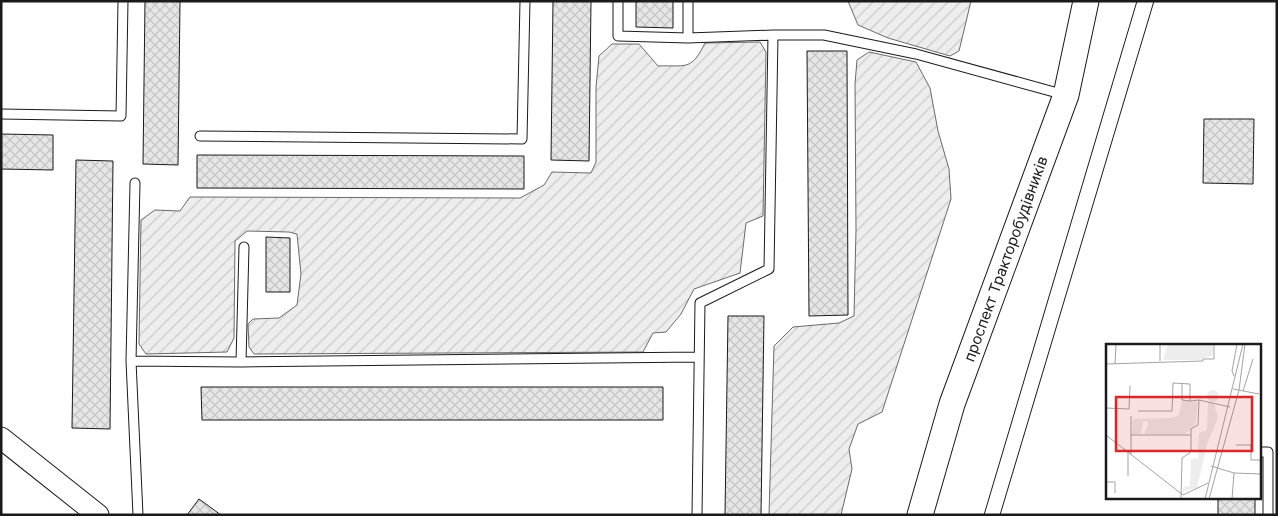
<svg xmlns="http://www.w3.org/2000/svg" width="1278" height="516" font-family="Inter,sans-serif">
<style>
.garden{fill:url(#garden-furrows);stroke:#6a6a6a}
.building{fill:url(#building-cross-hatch);stroke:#1a1a1a}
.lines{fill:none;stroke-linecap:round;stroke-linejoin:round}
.service-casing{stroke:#1a1a1a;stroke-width:11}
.tertiary-casing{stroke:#1a1a1a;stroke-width:23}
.secondary-casing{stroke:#1a1a1a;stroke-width:27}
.service{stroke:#fff;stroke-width:9}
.tertiary{stroke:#fff;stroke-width:21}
.secondary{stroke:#fff;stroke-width:25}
.tram{stroke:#1a1a1a;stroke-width:1}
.labels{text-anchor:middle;stroke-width:4;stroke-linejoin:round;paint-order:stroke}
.street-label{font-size:15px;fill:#1a1a1a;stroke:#fff}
.inset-road{fill:none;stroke:#a3a3a3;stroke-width:1}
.view{fill:#d62828;fill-opacity:0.15;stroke:#d62828;stroke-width:2.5}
.inset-edge{fill:none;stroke:#1a1a1a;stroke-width:2.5}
</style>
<defs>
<pattern id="garden-furrows" width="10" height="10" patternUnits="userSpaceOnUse" patternTransform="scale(1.25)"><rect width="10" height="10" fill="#ededed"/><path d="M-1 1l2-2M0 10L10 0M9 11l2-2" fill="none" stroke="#cbcbcb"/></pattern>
<pattern id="building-cross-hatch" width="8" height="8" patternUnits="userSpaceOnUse" patternTransform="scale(1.25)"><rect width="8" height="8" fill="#e6e6e6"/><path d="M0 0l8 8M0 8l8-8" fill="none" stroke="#c5c5c5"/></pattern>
</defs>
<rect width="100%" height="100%" fill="#fff"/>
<path class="garden" d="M848,1H971L959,51L950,56L888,38L858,25Z
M760,42L766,52L763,216L746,223L740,273L694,289L681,314L666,332L653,333L643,352L254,354L249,347L248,324L253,319L279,318L297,305L301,274L297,234L289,232L247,231L235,241L234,338L227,352L146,354L139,344L141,220L155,210L180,211L190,197L520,198L544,185L552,172L591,173L596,162V87L599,56L612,44H639L658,66C687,65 691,71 705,43Z
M869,52L916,62L930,88L938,131L949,169L951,199L882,412L858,424L849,449L852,469L841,515H769L774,346L793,327L839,323L854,316L856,230L855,84L857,60Z"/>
<path class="building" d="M145,1H180L178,165L143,164Z
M553,1H591L589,161L551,160Z
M636,1H673V28L636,27Z
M807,51H847L848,315L809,316Z
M1204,119H1254L1253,184L1203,183Z
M1,134L53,135V170L1,169Z
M197,155L524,156V189L197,188Z
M76,160L113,161L110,429L72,428Z
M266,237L290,238V292H266Z
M728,316H764L761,515H725Z
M201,387H663V420H202Z
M1218,497H1255V515H1218Z
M199,499L221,515H187Z"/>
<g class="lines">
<g class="service-casing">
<path id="service" d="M618,1V36L688,38
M688,1V38L773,35
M1,114L121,116L123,1
M200,136L522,139L525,1
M135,183L131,361L138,515
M131,361L241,362L699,357
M241,362L244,247
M1259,452H1268V515
M697,515L700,303L769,269L773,35H824L916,54L1065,95"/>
</g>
<g class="tertiary-casing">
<path id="tertiary" d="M1,438L98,515"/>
</g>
<g class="secondary-casing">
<path id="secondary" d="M920,515L952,404L1066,95L1086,1"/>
</g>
<use href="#service" class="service"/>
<use href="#tertiary" class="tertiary"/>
<use href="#secondary" class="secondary"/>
<path class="tram" d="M984,515L1137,1
M1000,515L1154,1"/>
</g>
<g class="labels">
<g class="street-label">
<text transform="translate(1006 259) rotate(-70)" y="5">проспект Тракторобудівників</text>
</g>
</g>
<g transform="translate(1106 344)">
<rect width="155" height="155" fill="#fff"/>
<path d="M62,0H107V11L94,16H57ZM101 52a6 6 0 1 1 12 0a6 6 0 1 1-12 0ZM76,57L92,58L89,82L79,90H38L42,82V78L37,77L35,90H26L27,75L66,74L73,71ZM102,59H108L112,74L101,100L91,144L77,147V143L84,142L85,115L92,114L93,89L101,86Z" fill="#ededed"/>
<path class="inset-road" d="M54,17V0M0,20L97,17V15H108V0M9,20L10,0M128,32L126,27L131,0M155,38V90M76,39V56L84,57M127,45L153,50M137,47L147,15M0,64L23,65L24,42M32,67H66L67,39L84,40V57L93,56M25,72V111M0,91L77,151L102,139M24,91H85M130,101H145V116H155M22,108V132M105,122L128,129L155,130M0,138H9V149M75,155L76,114L85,108V85L92,81L93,56L124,63M99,155L137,0M103,155L133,46L139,0M126,155L128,129"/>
<path class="view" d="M10,53H146V107H10Z"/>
<rect width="155" height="155" class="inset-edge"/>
</g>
<rect width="1278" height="516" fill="none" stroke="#1a1a1a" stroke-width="5"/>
</svg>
